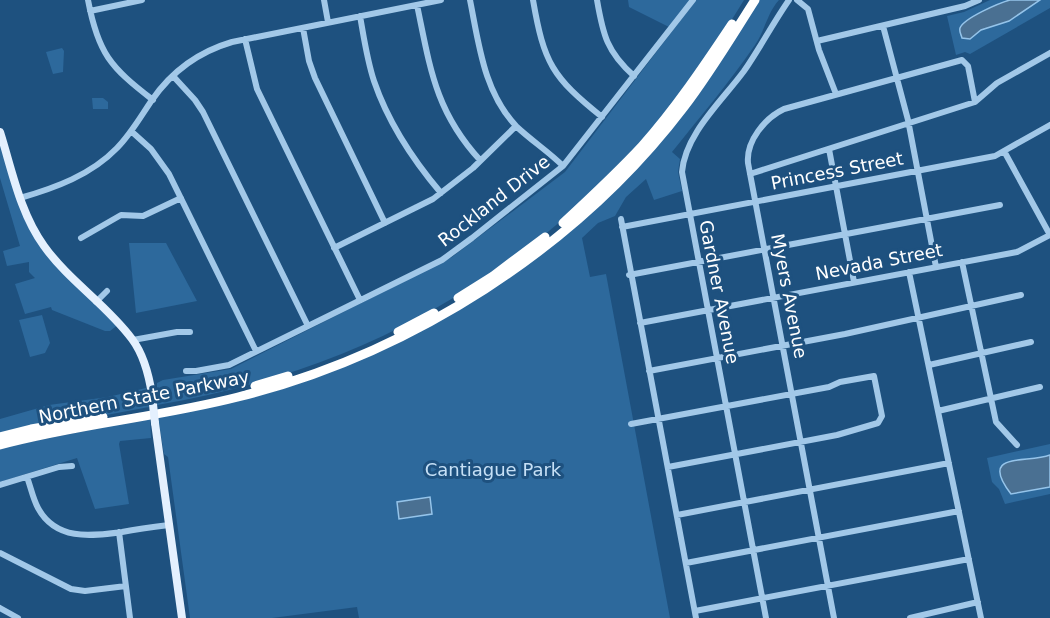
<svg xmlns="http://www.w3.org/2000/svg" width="1050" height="618" font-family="'DejaVu Sans',sans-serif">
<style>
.green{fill:#2d699c}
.water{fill:#4a7092;stroke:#95c4ea;stroke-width:1.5}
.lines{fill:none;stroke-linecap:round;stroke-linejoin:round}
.minor{stroke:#a2c8e8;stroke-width:6}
.major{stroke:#e4f0fe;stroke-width:8}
.highway{stroke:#fff;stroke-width:9}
.major-bridge{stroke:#e4f0fe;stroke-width:8}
.labels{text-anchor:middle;stroke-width:6;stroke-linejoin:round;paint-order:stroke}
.street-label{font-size:18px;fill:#fff;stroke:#1e517f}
.park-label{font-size:18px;fill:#c6e0f6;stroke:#1e517f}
</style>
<rect width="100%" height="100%" fill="#1e517f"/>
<path class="green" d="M628,0H693L671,28L629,7Z
M696,0H744C691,87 628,166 549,231C530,246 509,259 489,274L493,288C559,239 624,186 676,121C707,83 732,41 759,0H779C767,13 765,31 755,45C729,83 700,117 672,152L680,159L678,172L682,191L654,200L646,179L626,197L615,216L598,223L582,238L590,277L606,274L670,618H359L357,607L272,618H190L168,457L164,454L158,417C211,407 264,397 314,378C372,357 425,328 478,297L476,284C459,294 442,305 425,314C342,361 250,389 157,405V383L163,380L231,369L452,257L565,172Z
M990,0H1050V8L970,54L965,52L956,55L947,16L964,12Z
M62,48L64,51L63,72L53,74L46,52Z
M92,98H103L108,102V109H93Z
M0,137L37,241L119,324L110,331H105L52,310L51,307L25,314L15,284L35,278L29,272V262L7,266L3,251L20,246L0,178Z
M129,243H166L197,301L136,313Z
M42,315L50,343L45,353L30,357L19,320Z
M146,388L149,407L0,435V419L49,405L108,397Z
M150,418L151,438L120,441L119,444L129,504L95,509L77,458L0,482V448Z
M1050,444V494L1005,504L999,489L992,482L987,458Z"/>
<path class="water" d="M1010,0H1040L1009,21L981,30L970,39L962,38C961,34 959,32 960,28C964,18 999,3 1010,0Z
M1050,455V487L1011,494C978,451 1026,464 1050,455Z
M430,497L432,514L399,519L397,502Z"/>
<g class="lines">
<path class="minor" d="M88,0C98,53 110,67 153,100
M324,0L328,22
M470,0C479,45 484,93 517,127C532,141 549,152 563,166
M533,0C544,63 552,77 602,117
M597,0C603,35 607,52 634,76
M797,0L808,9L819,50L836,94
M417,5C430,67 435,111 480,160
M90,11L142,0
M360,16C364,38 367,60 374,81C388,122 413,160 441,193
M883,26L908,120L936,267
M303,28L309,61L315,78L385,223
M245,39L257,89L360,300
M817,41L965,6L979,0
M173,76L195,100L203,112L308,326
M131,131L151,149L169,174L256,351
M829,149L854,282
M1004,151L1050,235
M750,174L975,102L997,83L1050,53
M20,198C55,188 91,175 117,148C131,134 141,116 152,100C172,71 198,52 232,42L441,0
M621,219L696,618
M622,227L995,156L1050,125
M81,238L121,215L143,216L181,198
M334,248L433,199L473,168L516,126
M962,262L996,422L1017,445
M909,272L981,618
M629,275L1000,205
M96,302L107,291
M640,323L1017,252L1050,235
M133,340L177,332H190
M929,365L1031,342
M186,371H196L229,365L442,260L472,238L563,166L693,0
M649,371L845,334L1021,295
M938,411L1040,387
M631,424L829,387L840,382L874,376L882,416L878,423L837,435L668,467
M27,477C31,488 33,499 38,508C56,541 91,536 122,532C138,529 153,527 169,525
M0,485L59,467L72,466
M677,515L949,463
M119,532L130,618
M0,553L71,589L85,591L126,586
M686,563L959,511
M0,608L18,618
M695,611L969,559
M766,618L682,172C685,134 722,101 744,71C760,48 773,23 789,0
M834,618L748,163C746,141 765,118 784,109L962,60L968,66L975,102
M910,618L978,602"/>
<path class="major" d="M0,132C12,170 20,213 44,246C69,281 107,305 132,339C144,355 149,375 152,395
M155,423L182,618"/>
<path class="highway" d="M563,223C590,198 617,173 642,146C675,109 704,66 732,24
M458,298L493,276L545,237
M398,332L434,313
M255,386L288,376
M0,437L31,429L103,417
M0,445C78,424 160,417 238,397C410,354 576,249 684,107C710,73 732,36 755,0"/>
<path class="major-bridge" d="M152,395L155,423"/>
</g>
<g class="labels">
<g class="street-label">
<text transform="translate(837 171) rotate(-11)" y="6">Princess Street</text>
<text transform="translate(494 201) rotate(-38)" y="6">Rockland Drive</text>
<text transform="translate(879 262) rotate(-11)" y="6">Nevada Street</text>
<text transform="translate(719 292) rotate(79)" y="6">Gardner Avenue</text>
<text transform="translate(789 296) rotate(79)" y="6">Myers Avenue</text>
<text transform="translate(144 397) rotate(-11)" y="6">Northern State Parkway</text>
</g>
<g class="park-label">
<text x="493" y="476">Cantiague Park</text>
</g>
</g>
</svg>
